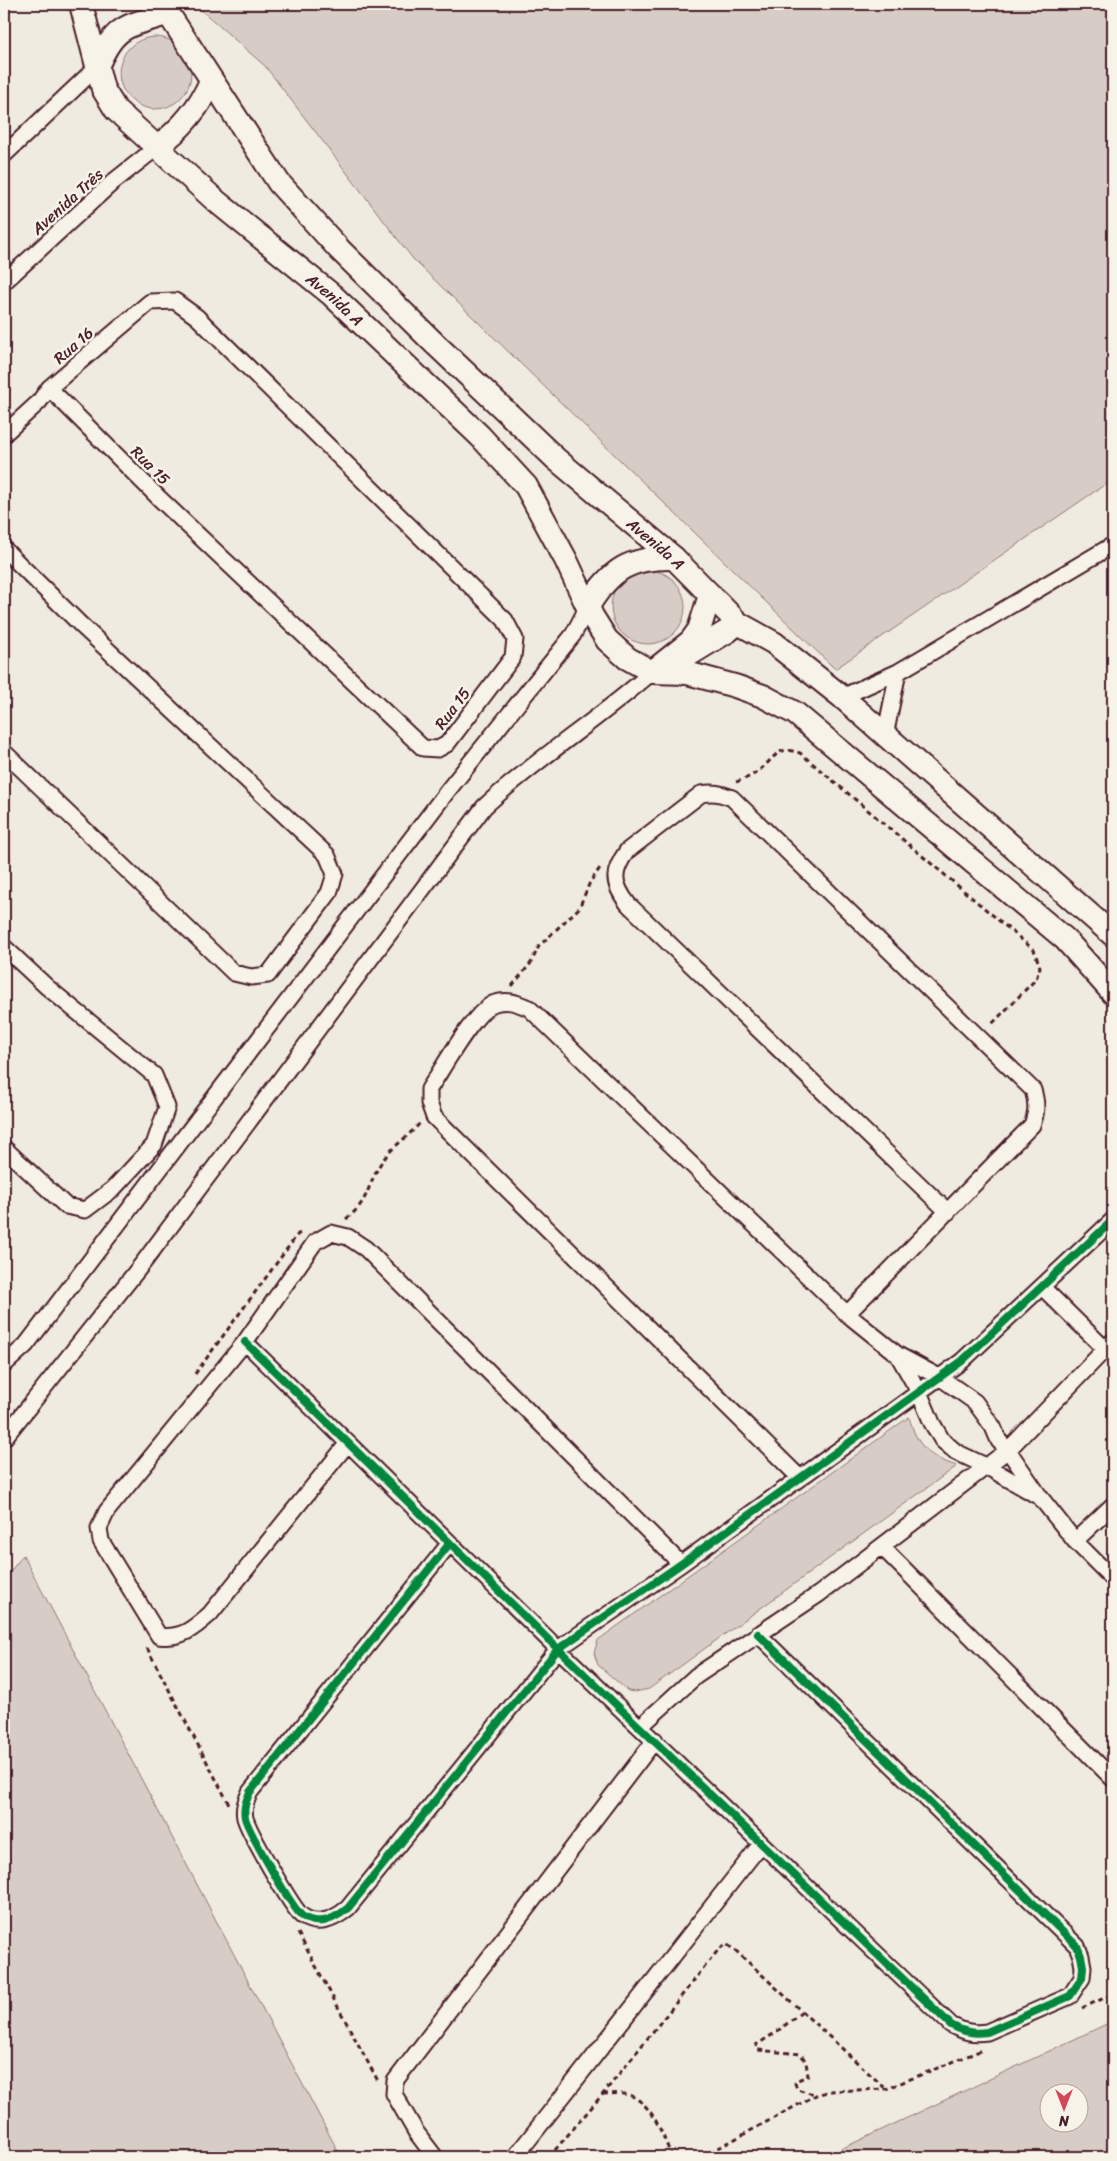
<svg xmlns="http://www.w3.org/2000/svg" width="1117" height="2161" font-family="Sriracha,sans-serif">
<style>
.green{fill:#d8cdc6;stroke:#917678;fill-rule:evenodd}
.lines{fill:none;stroke-linecap:round;stroke-linejoin:round}
.minor-casing{stroke:#4a1f2b;stroke-width:19}
.secondary-casing{stroke:#4a1f2b;stroke-width:26}
.path{stroke:#4a1f2b;stroke-width:3;stroke-dasharray:5 4;stroke-linecap:butt}
.minor{stroke:#f7f3e8;stroke-width:15}
.secondary{stroke:#f7f3e8;stroke-width:22}
.cycleway-casing{stroke:#f7f3e8;stroke-width:11}
.cycleway{stroke:#00873e;stroke-width:8}
.labels{text-anchor:middle;stroke-width:5;stroke-linejoin:round;paint-order:stroke}
.street-label{font-size:16px;fill:#4a1f2b;stroke:#f7f3e8}
</style>
<rect width="100%" height="100%" fill="#f0ebe0"/>
<filter id="ink" filterUnits="userSpaceOnUse"><feTurbulence type="fractalNoise" baseFrequency=".02" numOctaves="2"/><feDisplacementMap in="SourceGraphic" scale="10" xChannelSelector="R" yChannelSelector="G"/><feConvolveMatrix kernelMatrix="1 2 1 2 8 2 1 2 1" color-interpolation-filters="sRGB"/></filter>
<g filter="url(#ink)">
<path class="green" d="M199,4H1113V479L835,669L413,259L265,66L201,10Z
M119 73a36 36 0 1 1 72 0a36 36 0 1 1-72 0Z
M611 607a37 37 0 1 1 74 0a37 37 0 1 1-74 0Z
M909,1417C917,1446 928,1457 957,1466L649,1689L635,1692L628,1691L598,1665L594,1653L598,1640Z
M23,1555L341,2157H4V1580Z
M1113,2021V2157H824ZM1050,2094H1080V2124H1050Z"/>
<g class="lines">
<g class="minor-casing">
<path id="minor" d="M4,155L97,67
M4,282L113,182L156,148
M4,434L39,402L49,388L150,302L175,301L197,317L505,620L515,639L513,657L447,744L438,749L423,748L160,499L49,388
M4,549L81,625L327,855L335,874L329,893L268,975L251,977L234,973L4,752
M842,697L898,672L1113,545
M885,736L898,672
M4,947L47,987L154,1075L167,1107L154,1145L113,1189L85,1210L66,1206L4,1148
M1042,1287L1105,1349
M847,1314L1032,1125C1037,1112 1037,1103 1033,1090L732,798C720,793 713,792 701,794L627,851C612,872 612,883 628,904L948,1212
M245,1342L558,1649L951,2025C964,2032 973,2034 987,2032L1070,1996L1082,1978L1083,1967L1081,1956L1077,1946L758,1634
M898,1355L919,1392L932,1423L942,1440L956,1452L986,1466L1036,1495
M4,1365L26,1345L449,789L573,635L588,606
M4,1438L143,1263L484,807C537,758 598,720 652,672
M348,1443L210,1614C194,1628 182,1639 159,1636L101,1541L99,1528L107,1511L245,1342L315,1242L331,1233L348,1237L366,1249L681,1564
M800,1478L434,1117L429,1103V1089C442,1070 475,1009 495,1003C508,999 517,1003 529,1008L847,1314L898,1355L941,1378L975,1402L993,1427L999,1441L1008,1450L1040,1497L1075,1541L1113,1579
M1075,1541L1113,1505
M450,1543L250,1792C246,1801 243,1808 245,1818C249,1832 292,1908 302,1916C318,1927 335,1919 348,1908L558,1649L681,1564L962,1361L1113,1220
M882,1547L1113,1779
M641,1726L696,1676L819,1594L1008,1450L1113,1341
M435,2157L416,2132L394,2094L395,2081L655,1740
M515,2157L761,1844"/>
</g>
<g class="secondary-casing">
<g id="secondary">
<path id="s1" d="M81,4L103,89L116,110L216,201L332,295L480,436L526,486L566,560L592,616L607,640L627,658L652,672L687,673L735,686L763,696L795,713L1065,939L1113,993"/>
<path id="s2" d="M162,4L279,183L340,250L431,340L556,459L674,558L738,623L774,643L842,697L1113,935"/>
<path d="M97,67C114,25 127,26 167,14"/>
<path d="M156,148C180,130 199,109 211,81"/>
<path d="M588,606C611,569 630,557 674,558"/>
<path d="M682,659L728,631L738,623"/>
<path d="M652,672L691,641L699,630L710,595"/>
</g>
</g>
<path class="path" d="M736,782C746,779 756,774 763,767C778,754 778,746 800,753L1034,950L1040,967L1036,979L990,1026
M512,986L531,963L539,946L579,908L590,882L600,868
M346,1219C368,1202 366,1190 378,1168C388,1149 406,1139 420,1123
M195,1374L298,1234L301,1233
M147,1648L229,1804
M298,1933L378,2081
M1082,2008L1113,1994
M802,2012L775,2033L756,2045L757,2050L801,2054L806,2062L808,2076L800,2079L795,2083L797,2089L816,2095
M603,2094C612,2094 625,2092 634,2097C655,2109 663,2137 672,2157
M549,2157L603,2094L719,1949L726,1944L735,1950L886,2089
M702,2157L816,2095L830,2091L886,2089L982,2050"/>
<use href="#minor" class="minor"/>
<use href="#secondary" class="secondary"/>
<g class="cycleway-casing">
<path id="cycleway" d="M245,1342L558,1649L951,2025C964,2032 973,2034 987,2032L1070,1996L1082,1978L1083,1967L1081,1956L1077,1946L758,1634
M450,1543L250,1792C246,1801 243,1808 245,1818C249,1832 292,1908 302,1916C318,1927 335,1919 348,1908L558,1649L681,1564L962,1361L1113,1220"/>
</g>
<use href="#cycleway" class="cycleway"/>
</g>
</g>
<g class="labels">
<g class="street-label">
<text transform="translate(67 201) rotate(-42)" y="6">Avenida Três</text>
<text dy="6" stroke="none"><textPath href="#s1" startOffset="402">Avenida A</textPath></text>
<text transform="translate(73 345) rotate(-41)" y="6">Rua 16</text>
<text transform="translate(151 465) rotate(45)" y="6">Rua 15</text>
<text dy="6" stroke="none"><textPath href="#s2" startOffset="736">Avenida A</textPath></text>
<text transform="translate(452 708) rotate(-53)" y="6">Rua 15</text>
</g>
</g>
<rect width="1117" height="2161" fill="none" stroke="#f7f3e8" stroke-width="20"/>
<rect x="10" y="10" width="1097" height="2141" fill="none" stroke="#4a1f2b" stroke-width="2" filter="url(#ink)"/>
<g transform="translate(1064 2108) rotate(180)"><circle r="24" fill="#f7f3e8" stroke="#b29e9c"/>
<path d="M0-4L9 19L0 12L-9 19Z" fill="#d1495b"/>
<text y="-8" font-size="14" font-weight="bold" text-anchor="middle" fill="#4a1f2b">N</text>
</g>
</svg>
